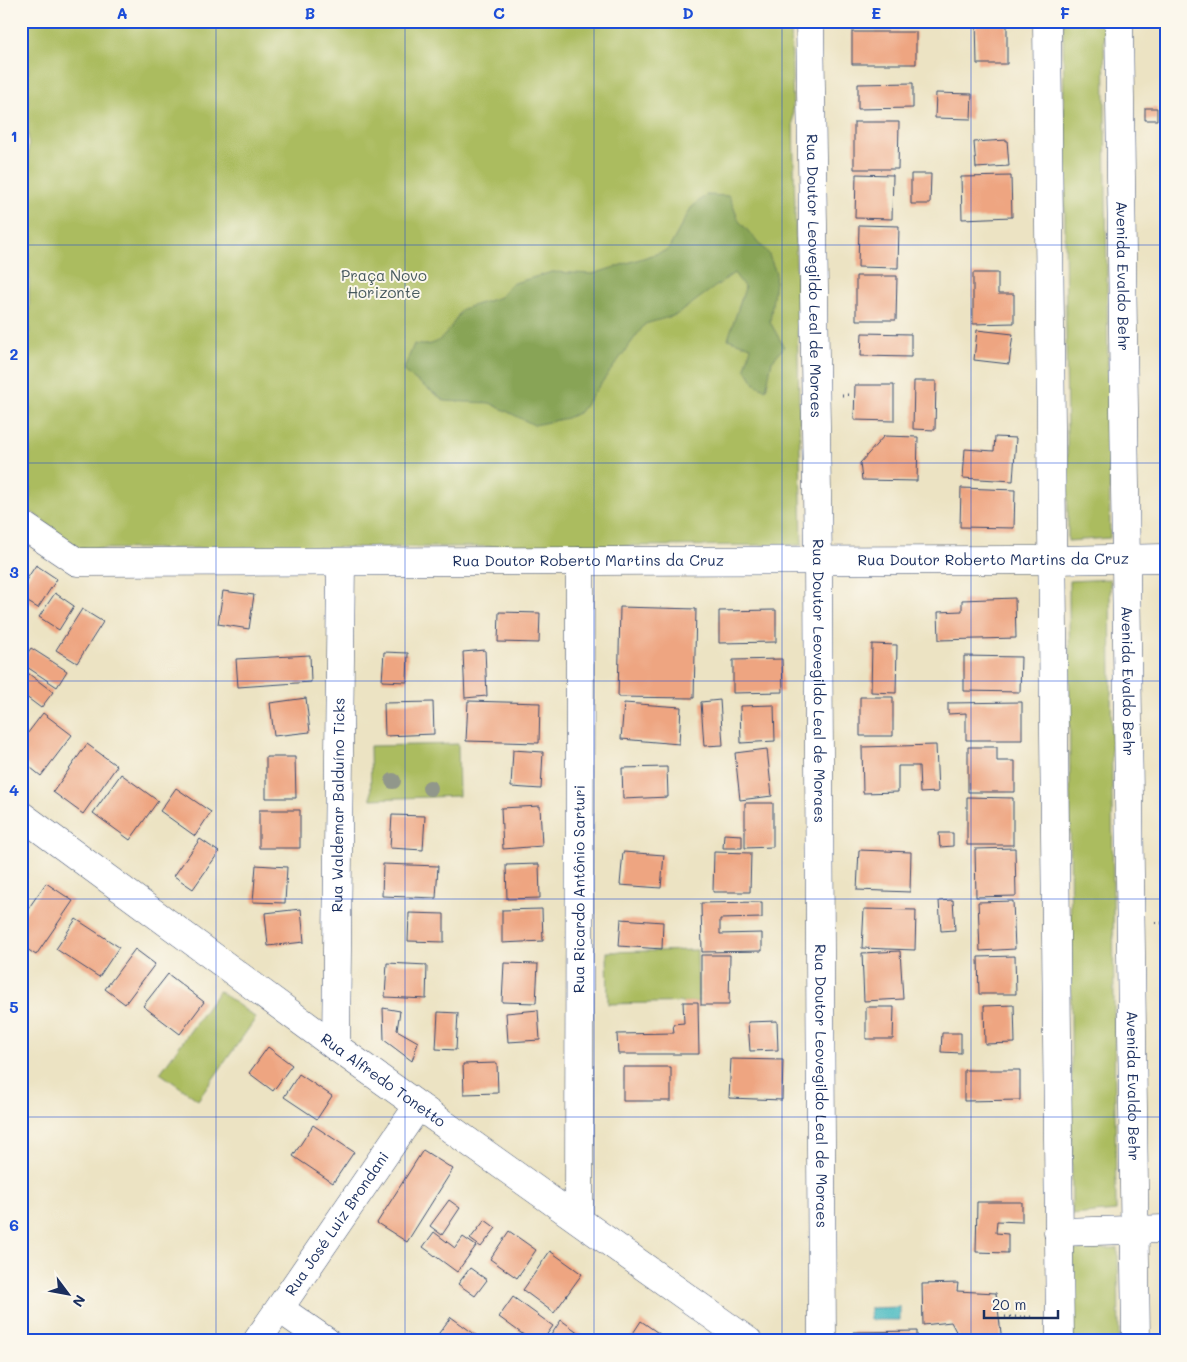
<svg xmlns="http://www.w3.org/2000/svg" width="1187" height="1362" font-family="Mali,sans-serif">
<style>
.green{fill:#abbc5f;stroke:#63765e}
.forest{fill:#88a456;stroke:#526a5a}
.water{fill:#4dbcc2;stroke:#347690}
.building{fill:#eea581}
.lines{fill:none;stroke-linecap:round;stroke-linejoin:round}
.minor-casing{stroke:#3a4a6d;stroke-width:29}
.path{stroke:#3a4a6d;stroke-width:3;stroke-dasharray:1 4;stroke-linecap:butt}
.minor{stroke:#fff;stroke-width:28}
.tree{fill:#91978b}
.grid{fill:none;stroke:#1d4ed8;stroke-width:1;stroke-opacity:0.55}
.labels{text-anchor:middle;stroke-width:4;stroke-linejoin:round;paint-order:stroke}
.park-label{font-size:15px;fill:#46595e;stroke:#fbf7ec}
.street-label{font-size:15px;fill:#1b2f5e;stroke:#fbf7ec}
.neatline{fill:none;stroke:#1d4ed8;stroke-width:2}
.grid-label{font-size:16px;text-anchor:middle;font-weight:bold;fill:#1d4ed8}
</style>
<rect width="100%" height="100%" fill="#fbf7ec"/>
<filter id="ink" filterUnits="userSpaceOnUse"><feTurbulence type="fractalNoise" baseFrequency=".02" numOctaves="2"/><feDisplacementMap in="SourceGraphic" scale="10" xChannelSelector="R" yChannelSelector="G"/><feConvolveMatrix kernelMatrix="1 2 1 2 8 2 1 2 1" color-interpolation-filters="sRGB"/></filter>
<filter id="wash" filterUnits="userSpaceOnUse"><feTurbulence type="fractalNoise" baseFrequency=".0096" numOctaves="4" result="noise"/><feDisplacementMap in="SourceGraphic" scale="20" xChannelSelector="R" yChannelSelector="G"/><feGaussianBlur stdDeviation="1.12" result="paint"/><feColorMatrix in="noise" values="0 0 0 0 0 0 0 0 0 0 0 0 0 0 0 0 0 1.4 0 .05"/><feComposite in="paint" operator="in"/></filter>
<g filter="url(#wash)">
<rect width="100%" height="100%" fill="#ece3c3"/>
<path class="green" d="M28,21H791L802,545L80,549L30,511Z
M1063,21H1104L1110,538L1068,541Z
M1110,579L1116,1211L1072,1215L1069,581Z
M458,744L459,796L371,799L370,746Z
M697,950L698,1002L608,1004L607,952Z
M219,991L256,1018L198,1100L160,1073Z
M1118,1248L1119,1341H1072L1070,1250Z"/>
<path class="forest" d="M706,195L729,196L739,221L768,253L776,273L770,322L784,347L772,361L766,390L755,384L745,368L751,347L728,339L745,288L734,273L676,315L645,324L580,412L567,418L534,425L490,403L445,401L403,371L414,344C442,350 449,329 462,309L500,297L511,284L552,272L593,274L668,250L691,208Z"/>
<path class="water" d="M900,1307V1320H870V1308Z"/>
<g id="blocks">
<path class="building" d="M976,21H1007V64H977Z
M852,32H916V64H852Z
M913,83V108L858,109V84Z
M936,93L972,94L971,119L935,118Z
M1145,108H1157V120H1145Z
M1166,121V169H1162L1161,122Z
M854,122H899L898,169H854Z
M1007,140L1009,166L976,168L974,142Z
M856,174L893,175L892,219L855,218Z
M911,174H931L930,204H911Z
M1011,176L1012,217L962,219L961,177Z
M1163,176H1166V220H1162Z
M859,225L899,226L898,268L858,267Z
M973,273H998V294H1014V323L973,324Z
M856,276H897L896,320H856Z
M1163,329H1166V377H1162Z
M977,330L1013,334L1009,364L974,360Z
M862,333L911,334V357L861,356Z
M914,381H936L935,430L913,429Z
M855,385H894V421L854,420Z
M884,436L918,437L917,481L862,480L860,463Z
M995,437L1016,438L1013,481L963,478L965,449L994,451Z
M961,488L1015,490L1014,528L960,527Z
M36,565L57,579L38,608L21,598V588Z
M223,591L254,595L249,629L218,624Z
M55,593L74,606L59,630L39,617Z
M1015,598L1016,638L939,640L938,612L962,611V600Z
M620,607L696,609L694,698L618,697Z
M82,609L103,622L77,663L56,650Z
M776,610V642L719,643V611Z
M499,612L540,613L539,643L498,642Z
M872,644L897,645L896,693L871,692Z
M31,648L67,671L57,687L21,663Z
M485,650L487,696L465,698L463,652Z
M384,652L408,653L407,682L382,681Z
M310,655L311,682L238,687L236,659Z
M964,656L1021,657L1020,692L964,691Z
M782,659L783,692L733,693V660Z
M21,668L53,692L41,708L21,693Z
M860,697H893V736H860Z
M306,698L310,732L274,736L270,703Z
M720,700L723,745L704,746L701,702Z
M468,701L540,703L539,743L466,741Z
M433,702L434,734L385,736L384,703Z
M1022,702V740H966V713L948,714V703Z
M624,703L681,707L679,744L621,739Z
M774,705L775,741L741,743L740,706Z
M43,713L72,735L41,776L21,760V742Z
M87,744L117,766L83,814L53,792Z
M936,745L938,792L920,793L919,766H898V792L863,793L862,747Z
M968,747H997V761H1015V792H968Z
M767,749L772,796L740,800L735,753Z
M513,750L543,752L541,789L511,787Z
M266,757H295L296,798H266Z
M667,767L668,797L623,799L622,768Z
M121,774L158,801L130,840L93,813Z
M176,788L211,812L195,836L160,811Z
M967,797L1013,798V845H967Z
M745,803H773V847L745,848Z
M540,806L542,846L503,849L501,808Z
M259,810H300V848H259Z
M392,815L425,816L423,850L390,848Z
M939,833H953V846L940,847Z
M724,834L742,835V848H723Z
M200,839L219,852L193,889L174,876Z
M1015,848L1016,896L976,897L975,849Z
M859,850L911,852L910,892L857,890Z
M623,852L664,855L661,888L620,885Z
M714,852L751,853L750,892H713Z
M383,864L438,866L436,898L382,896Z
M539,864L540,898L507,899L506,865Z
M256,865L287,867L285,903L253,902Z
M21,869L28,874L21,884Z
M46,883L73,901L36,955L21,945V919Z
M953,900L955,930L941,931L939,901Z
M1013,901L1015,949L980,951L978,902Z
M762,902V918L720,919V934L762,933V951L702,952L701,903Z
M301,909L304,942L268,946L265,913Z
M542,909L543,941L502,943V910Z
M864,909L916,910L915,950L862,948Z
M409,913L444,914V942L408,941Z
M76,919L119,947L99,977L56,949Z
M621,919L663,922L662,949L619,946Z
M135,949L155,964L125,1004L105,989Z
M900,951L903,999L864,1001L862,953Z
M701,955H730L729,1005H701Z
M1015,956L1016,994H979L978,957Z
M387,963L427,965L426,999L385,997Z
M504,963L538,964L536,1003L502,1002Z
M168,974L204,1002L180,1034L143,1006Z
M683,1002H698L699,1054H618L617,1034L674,1033L673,1024L684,1023Z
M1014,1005L1015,1043L985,1044L984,1006Z
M866,1007H894L893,1039H866Z
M383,1008L400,1011L397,1030L418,1042L412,1061L384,1040Z
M538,1010L540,1040L508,1042L506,1013Z
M438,1012L458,1013L456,1050L436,1049Z
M777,1021L778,1050L750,1051L748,1022Z
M942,1033H961V1053L941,1052Z
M268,1047L292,1065L273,1091L249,1073Z
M731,1059L783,1060L782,1100L729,1098Z
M497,1063L498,1093L464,1094L463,1064Z
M623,1067H671V1101H623Z
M964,1070H1020V1100L964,1101Z
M299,1074L332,1096L317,1119L284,1097Z
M313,1125L354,1152L333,1183L293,1156Z
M423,1150L453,1169L407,1242L377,1223Z
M449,1200L460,1208L442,1235L430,1226Z
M977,1202H1022V1222L997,1221L996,1233L1008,1234V1253L976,1252Z
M485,1220L496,1228L481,1247L470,1239Z
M509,1231L536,1250L517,1278L490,1259Z
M434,1232L455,1248L463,1237L476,1246L457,1272L423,1247Z
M550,1251L582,1274L554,1313L523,1290Z
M470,1268L487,1280L475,1296L458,1284Z
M958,1283L957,1291L996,1293L1002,1341H961L951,1322L923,1325L922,1284Z
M513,1297L553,1326L542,1341H532L499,1317Z
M451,1317L484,1341H433Z
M561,1320L590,1341H547Z
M641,1321L664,1337L662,1341H628Z
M917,1331V1341H853V1332Z"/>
</g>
</g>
<g filter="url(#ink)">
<use href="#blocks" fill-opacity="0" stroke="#3a4a6d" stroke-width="1"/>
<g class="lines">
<g class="minor-casing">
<g id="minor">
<path id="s1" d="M810,21L818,561L822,1341"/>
<path d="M1047,21L1060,1341"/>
<path id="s2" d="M1119,21L1136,1341"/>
<path id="s3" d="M21,524L77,562L1053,560L1166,558"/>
<path id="s4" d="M21,815L336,1047L748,1341"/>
<path id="s5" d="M336,1047L341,562"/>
<path id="s6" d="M579,1218L580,561"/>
<path d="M1058,1232L1166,1229"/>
<path d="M280,1309L326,1341"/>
<path id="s7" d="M257,1341L418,1106"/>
</g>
</g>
<path class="path" d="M842,395H851
M1156,923H1166
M1005,1317H1034"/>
<use href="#minor" class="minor"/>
</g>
<g class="tree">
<circle cx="393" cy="781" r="8"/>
<circle cx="430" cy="788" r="8"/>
</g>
</g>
<path class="grid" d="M216,21V1341M405,21V1341M594,21V1341M782,21V1341M971,21V1341M21,245H1166M21,463H1166M21,681H1166M21,899H1166M21,1117H1166"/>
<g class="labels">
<g class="park-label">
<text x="384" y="281">Praça Novo<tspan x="384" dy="17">Horizonte</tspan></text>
</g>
<g class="street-label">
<text dy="5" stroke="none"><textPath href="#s1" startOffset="255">Rua Doutor Leovegildo Leal de Moraes</textPath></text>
<text dy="5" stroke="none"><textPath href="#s2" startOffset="255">Avenida Evaldo Behr</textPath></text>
<text dy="5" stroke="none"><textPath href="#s3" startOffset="984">Rua Doutor Roberto Martins da Cruz</textPath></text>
<text dy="5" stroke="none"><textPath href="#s3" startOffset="579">Rua Doutor Roberto Martins da Cruz</textPath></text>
<text dy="5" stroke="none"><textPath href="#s1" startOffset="660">Rua Doutor Leovegildo Leal de Moraes</textPath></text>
<text dy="5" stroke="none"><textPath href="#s2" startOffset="660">Avenida Evaldo Behr</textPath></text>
<text dy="5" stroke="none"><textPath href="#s5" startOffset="242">Rua Waldemar Balduíno Ticks</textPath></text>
<text dy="5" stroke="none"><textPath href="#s6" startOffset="329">Rua Ricardo Antônio Sarturi</textPath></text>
<text dy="5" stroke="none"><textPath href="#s4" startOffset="449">Rua Alfredo Tonetto</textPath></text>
<text dy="5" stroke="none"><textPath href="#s1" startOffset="1065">Rua Doutor Leovegildo Leal de Moraes</textPath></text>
<text dy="5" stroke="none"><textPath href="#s2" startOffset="1065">Avenida Evaldo Behr</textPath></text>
<text dy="5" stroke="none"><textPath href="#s7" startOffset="142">Rua José Luiz Brondani</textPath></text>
</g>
</g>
<rect width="1187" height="1362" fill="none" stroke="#fbf7ec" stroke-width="55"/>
<g transform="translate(68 1294) rotate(122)" stroke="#fbf7ec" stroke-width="4" paint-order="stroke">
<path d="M0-4L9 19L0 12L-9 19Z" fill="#1b2f5e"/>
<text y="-8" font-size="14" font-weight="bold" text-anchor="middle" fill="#1b2f5e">N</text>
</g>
<path d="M984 1310v8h74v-8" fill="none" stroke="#1b2f5e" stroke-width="2.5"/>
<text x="992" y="1310" font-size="15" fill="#1b2f5e" stroke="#fbf7ec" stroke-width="4" paint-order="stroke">20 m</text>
<rect x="28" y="28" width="1132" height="1306" class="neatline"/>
<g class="grid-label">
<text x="122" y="19">A</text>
<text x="310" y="19">B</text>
<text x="499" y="19">C</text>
<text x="688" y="19">D</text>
<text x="876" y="19">E</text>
<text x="1065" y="19">F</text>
<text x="14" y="142">1</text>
<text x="14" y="360">2</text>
<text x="14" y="578">3</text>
<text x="14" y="796">4</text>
<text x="14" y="1013">5</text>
<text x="14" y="1231">6</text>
</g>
</svg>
